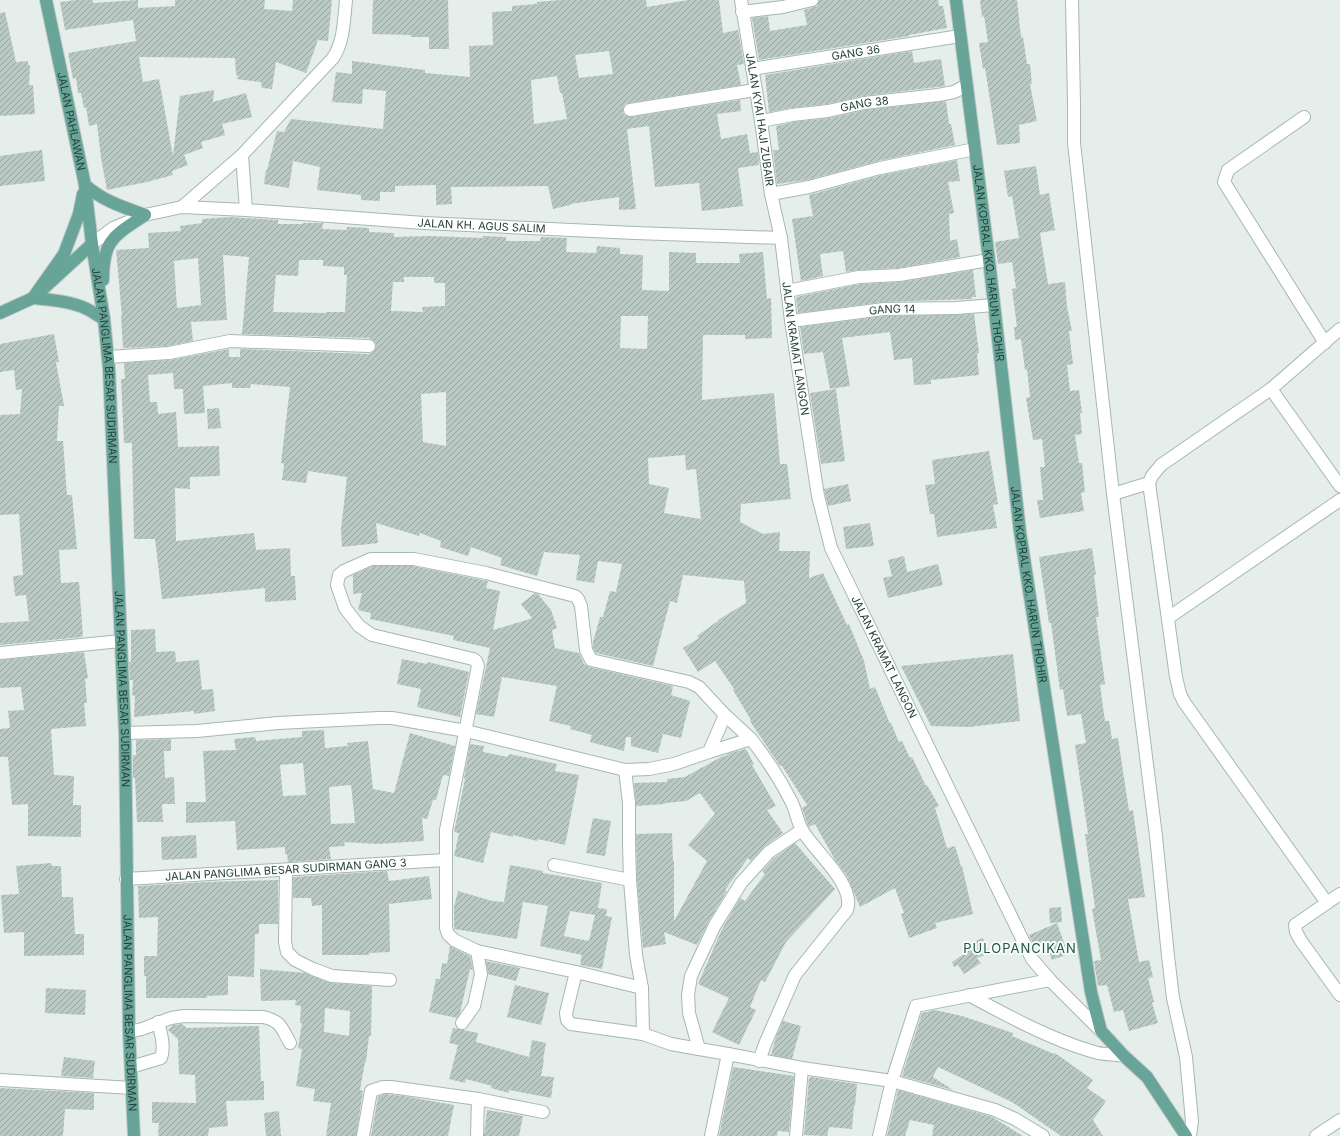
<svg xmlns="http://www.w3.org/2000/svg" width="1340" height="1136" font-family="Inter,sans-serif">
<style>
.building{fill:url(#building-hatch);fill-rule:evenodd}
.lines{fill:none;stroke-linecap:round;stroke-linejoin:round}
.minor-casing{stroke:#a7b7b2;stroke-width:14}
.major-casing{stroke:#c1cac8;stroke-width:14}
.minor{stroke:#fff;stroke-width:12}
.major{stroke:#68a598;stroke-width:12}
.labels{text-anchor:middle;stroke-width:4;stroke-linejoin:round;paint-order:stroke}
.street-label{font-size:11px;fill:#23413a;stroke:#f6faf8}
.quarter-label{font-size:13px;letter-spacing:1px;fill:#1e5449;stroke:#f6faf8}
</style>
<defs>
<pattern id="building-hatch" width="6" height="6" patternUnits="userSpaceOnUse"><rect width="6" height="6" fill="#bac9c4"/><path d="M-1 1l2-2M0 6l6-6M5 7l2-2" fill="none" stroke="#97a5a0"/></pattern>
</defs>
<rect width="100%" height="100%" fill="#e5eeea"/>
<path class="building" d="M77,0H93V3L138,0V8L175,6V0H265L264,9L292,11L293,0H332L328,41L318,40L306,73L276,62L272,89L262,88L261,82L237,79L238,75H236L235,58L139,57L143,82L159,79L173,156L180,96L214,90L213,102L246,93L252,117L222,124L225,135L201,142L203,148L184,155L188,165L172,171L173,175L147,182L107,190L101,158L97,124L89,126L86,107L84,108L81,93H78L76,78L73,79L68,53L136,41L133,20L65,30L60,2Z
M373,0H448L449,49H429V37H411V35L372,34Z
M560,0H646L647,7L688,0H719L723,33L738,30L744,64L737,65L741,85L629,103L625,104L623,111L624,115L631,117L740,100L741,111L717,114L721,139L747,134L750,153L758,152L759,165L738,168L743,206L702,211L699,183L655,187L649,126L627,129L636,209L619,210V197L570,204V205L553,209L548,186L451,187L452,204L436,205V185L395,186V192H380V201L361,200V195L317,190L320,167L293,161L289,188L264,184L266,170H267L277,131L284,132L291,119L383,129L386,91L363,89L362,104L332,102L336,72L352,74V61L425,70V73L470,77L469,46L493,45L492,12L512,11V6L537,4V2ZM609,51L613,74L579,78L575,55ZM557,76L560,93H562L567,119L534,124L531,80Z
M819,0H938L939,6H943L947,28L909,35V36L759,60L752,18L768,16L770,31L807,25L804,10L817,6Z
M980,0H1017L1021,37H1023L1027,64H1030L1032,84H1030L1037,121L1019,125L1020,143L997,145L985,68L983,69L979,43L988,42L984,16L982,17Z
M5,12L16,62L28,61V65H30L29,85H33L35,114L0,116V13Z
M912,51L914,63L941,59L945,86L863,96L827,104L791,108L769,112L765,75Z
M946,101L949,124H951L955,145L878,161L807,180L777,184L773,150H779L776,126L793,122L830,118L865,110Z
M42,150L45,181L0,186V156Z
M957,160L960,181L948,182L954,213L949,214L950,241L957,239L960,257L898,268L859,270L846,272L843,251L820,254L823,276L801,281L792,219L813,216L809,195L882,175Z
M1036,166L1040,195L1049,193L1055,230L1040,233L1048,284L1065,282L1067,307L1072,331H1069L1073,364L1067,365L1070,391L1079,390L1082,413H1080L1082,434L1075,435L1079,463H1082L1085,492L1081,493L1084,511L1040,518L1037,500H1043L1040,467H1045L1042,439L1033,440L1026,398L1030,397L1027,369L1025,370L1021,339L1015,340L1014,327H1017L1012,289L1016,288L1012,262L998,264L995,242L1019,238L1012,196L1008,197L1004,171Z
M230,217L278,220V224H303V223H323L322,229L347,230V227L369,228V232L394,233V237L430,236L483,238V236L506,237V241H540L541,237L567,238L566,252L596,253L597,246L620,248V254L643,255L642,290L669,291V252L696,253V263H740L739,254L763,252L767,299L771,298L772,338L745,339V335H703L702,400L774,393L780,464H787L791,499L741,504L740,522L763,534L780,532L779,551H810L809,578L823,573L847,625L849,624L864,661L870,689L875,687L890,724L891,723L899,742L902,741L910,758L912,757L926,786L927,785L939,806L935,808L947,848L955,846L961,866H962L973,914L935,923L937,928L909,938L901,914L904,913L895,888L860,907L847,876L835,860L815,824L809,827L808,826L802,808L807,805L782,766H780L750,721L751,720L733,690L734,689L715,661L698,672L683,648L699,638L697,636L718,621V620L746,603L744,581L683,575L677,603L670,601L653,666L596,653L593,648V642L600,617H603L610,591L616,592L622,564L598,561L594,583L576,580L580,555L544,552L537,576L500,565L502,558L471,547L468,556L440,547L441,541L420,533L419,536L376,523L378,543L342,547L341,529L347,477L308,471L306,483L282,480L284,464L281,463L290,387L251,384L250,388H232V383L203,386L205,413L184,414L183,389H174L173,373L148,375L150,402H157L158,414L176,412L178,447L219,446L220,476L190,477V489L175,488L176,541L254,533L256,550L290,548L291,576H295L296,600L265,602V588L162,599L155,539H134L132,443H124L121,379H125L124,363L170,360L229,349V357H240V349L369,354L373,352L376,347L375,342L369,338L242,334L249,257L223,255L227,320L191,322L193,341L168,346L123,348L121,316H122L116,250L149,248L148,233L181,231L180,226L202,223V219ZM198,258L201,305L177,308L174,261ZM299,260H323V266L344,267V275H347L345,312H326V313L273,312L276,275L298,276ZM404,277H434V283H445V306L422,307L423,312L391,311L393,282H404ZM621,316H648L647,349L620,348ZM446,392V446L423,442L421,394ZM685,455L686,470L696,469L701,519L664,513L669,488L649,484L648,458Z
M973,270L976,297H972V299L883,302L798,313L796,297L860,284L900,282Z
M974,314L979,353L977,354L979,375L931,380V384L914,385L912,358L894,360L890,332L842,338L850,386L830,389L823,352L804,354L800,327L885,316Z
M54,334L59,362H56L64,406H59L57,441H63L67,495H72L77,549L59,550L61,583L79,582L83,636H82V637L0,645V623L29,621L26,595L15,596L13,576L23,575L19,514L0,515V415L20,414L22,389L16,390L14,370L0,372V344Z
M836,389L845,461L821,464L810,393Z
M219,408L221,428L208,429L207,409Z
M989,451L998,504L993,505L997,528L937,537L934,514H930L925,485L935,484L932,460Z
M848,484L851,501L828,506L824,489Z
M870,523L874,546L846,549L843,527Z
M1092,548L1096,575H1094L1099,617H1096L1105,684L1100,685L1105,721H1109L1112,739L1118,738L1129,811L1133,810L1145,897L1128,899L1139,962L1149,960L1153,977L1148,978L1154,1002L1152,1003L1158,1023L1129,1031L1123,1010L1114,1012L1107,985L1098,986L1094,961L1101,960L1092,909L1095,908L1085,834H1088L1075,745L1086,743L1081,714L1067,716L1063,689L1060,690L1051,623H1049L1039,557Z
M904,556L907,572L938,564L943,585L888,598L883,578L892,576L888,560Z
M373,566H413L488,581L486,588L500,591L493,630L527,620L532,618L521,604L535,593L538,594L551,610L557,628L552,630L555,648L579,653L584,664L589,667L673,686L671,695L690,701L681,738L663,734L658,753L631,746V737H626L624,751L590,742L592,735L570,729L571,726L549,721L557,686L502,677L494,717L476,714L490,648L453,640L454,636L370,619L371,613L358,610L362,593L353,594V575Z
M155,629L156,652L175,651L176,662L199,660L202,690L213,689L215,711L194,714V711L134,717L135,696L132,695L133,680H130L129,662H131V630Z
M84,652L88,678L85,679L87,703H84L86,726L51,729L54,775L74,776L73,805H81V837L28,836V804L12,805L8,757H0V729L10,728L8,711L24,710L21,687L0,688V660Z
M1013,654L1020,721L969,727L931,726L901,666Z
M402,659L427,664L428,662L469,672L460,717L417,707L421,689L397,684Z
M324,730L325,748L348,746L347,743L368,741L373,789L394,793L410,733L455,746L449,776L443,775L436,800H433L427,819L422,818L424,841L377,844L344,842L345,846L329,847L331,859L288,862L287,854H285V847L237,850L235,821L186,823V802H206L203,751L236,750L234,739L255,737L256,741L302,737V731ZM303,763L306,795L283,796L280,765ZM351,785L355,823L331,824L329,787Z
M171,739V751H164L165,778L174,777L175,804H162L163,822H137L135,778H133V755H136V740Z
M470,744L484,746L483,752L508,757L509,754L529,758L557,764L555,771L579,775L565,845L538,839L537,841L513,835V837L491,832L483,863L454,856L459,833L454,832L465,779L464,778Z
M746,749L754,764L752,765L776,806L767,810L783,833L765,846L751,861L748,858L725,890L727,891L709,921L697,945L664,932L666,944L643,948L637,880L636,834L672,833L673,862L674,860V921L707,861L688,845L715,814L700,793L686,801L665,803V804L636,806L634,783L667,782V779L685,777L723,756L724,757L730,753Z
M593,818L611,821L605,856L586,853Z
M196,835L197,858L162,860L161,837Z
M795,843L835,889L786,942L765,982L761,980L750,1007L756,1010L739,1045L712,1032L729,998L698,984L722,929L740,898L745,901L765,874L762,871L774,858Z
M51,863L52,866H61L62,897H73L75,934H84V955L24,956V932L4,933L1,895L19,894L16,866Z
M510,865L543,871V873L602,883L598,908L607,909L606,916L612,917L602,969L580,965L582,955L540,946L548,906L523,902L517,939L454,929V907L458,891L492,901L504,902ZM570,911L595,915L589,941L564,936Z
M387,871L389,881L429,876L432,899L389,904L390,952L369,953V955H322V905L312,906L311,898H293V877Z
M278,880V924H259V934H255L254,977L228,976V995L207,996V998H146V976H144V956H157L158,917L139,918L138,886L206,882Z
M1061,907L1062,922L1050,923L1049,908Z
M1057,923L1068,954L1052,960L1045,942L1034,946L1029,935Z
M983,938L990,953L977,958L981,963L964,974L958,965L954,967L952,962L974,947L972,943L973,942Z
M450,946L470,956L473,970L470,969L460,1013L457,1018L429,1012L436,979H440L442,963L447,964Z
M486,961L520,968L516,981L488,974Z
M260,969L305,973L331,983L372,986L371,1036H369L366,1062H365L360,1090L363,1091L356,1136H326L331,1103L313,1101L315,1089L296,1086L302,1049L298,1048L302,1023H300L301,1006L295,1005L296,1000L261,1001ZM325,1008L350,1011L349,1036L324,1032Z
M515,985L549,993L541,1025L507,1017Z
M46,988L86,990L85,1015L45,1013Z
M935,1010L962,1016L1013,1033L1012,1036L1054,1054L1055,1053L1093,1080L1087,1088L1106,1101L1093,1120L1103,1136H1061L1012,1102L938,1067L933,1077L953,1090L902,1076L922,1013Z
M783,1021L801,1026L792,1059L771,1055L776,1037Z
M182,1024L187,1028L259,1026L261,1081H264V1100L226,1101L228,1126L209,1128L208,1136H158L159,1123H152V1102L196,1103L195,1075L179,1074L178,1039L168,1030L173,1025Z
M453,1028L478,1033L476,1042L529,1057L532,1040L546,1043L543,1060H544L541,1076L554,1077L551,1098L509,1090V1093L491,1088L492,1086L466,1079L465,1083L449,1079L458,1045L449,1043Z
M64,1057L95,1061L93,1078L61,1076Z
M733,1067L794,1076L789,1132L778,1131L777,1136H719Z
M811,1077L857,1084L855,1106H854L852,1129L829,1127L827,1136L804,1135L809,1078H810Z
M0,1088L94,1093V1110L65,1109L63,1136H0Z
M898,1090L992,1117L1023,1136H932L934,1125L910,1120L905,1136H887Z
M384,1094L403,1096L454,1105L448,1136H371L378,1097Z
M487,1110L523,1116L519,1136H484Z
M279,1111L281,1136H266L264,1113Z"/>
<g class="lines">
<g class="minor-casing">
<g id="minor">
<path id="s1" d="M741,0L761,121L771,194L781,238L791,321L818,496L831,548L1032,959L1050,980L1101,1031"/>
<path d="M1072,0L1074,103V143L1113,494L1156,836L1168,956L1173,998L1186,1057L1192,1121L1190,1136"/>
<path d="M742,12L783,7L812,0"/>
<path id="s2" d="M752,69L960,36"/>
<path d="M630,110L755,90"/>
<path d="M1304,117L1228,170L1224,182L1325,343"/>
<path id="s3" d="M761,121L792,115L828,111L864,103L938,95L954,92L967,85"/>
<path d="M242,155L246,210"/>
<path d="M771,194L809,187L880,168L975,149"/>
<path d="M182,207L242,155L333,58C344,42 344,19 346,0"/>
<path id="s4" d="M92,244L113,228L145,215L182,207L246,210L424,223L635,233L781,238"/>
<path d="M787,291L859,277L899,275L989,260"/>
<path id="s5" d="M791,321L884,309L956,308L994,305"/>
<path d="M108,357L169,353L230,341L369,346"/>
<path d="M1271,389L1340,486"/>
<path d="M1113,494L1149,483"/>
<path d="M1168,618L1340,500"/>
<path d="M0,653L121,641"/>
<path d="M125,733L197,731L278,723L379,718H392L466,731L625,770L649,769L674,764L709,752L725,715"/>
<path d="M751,739C766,758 780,779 791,801C796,810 797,821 802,830C814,851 856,885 847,910L795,975L765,1044L759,1061"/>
<path d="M625,770L629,803V844L630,880L636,955L642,988L643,1034L671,1044L699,1049"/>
<path d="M554,865L630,880"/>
<path d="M286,870L285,942L287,952L295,960L313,969L332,976L390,980"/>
<path id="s6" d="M126,879L445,860"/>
<path d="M1340,894L1295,925L1296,932L1301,941L1340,995"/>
<path d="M1327,903L1184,702L1180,694L1176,677L1149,483L1152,476L1161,465L1271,389L1340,329"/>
<path d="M576,972L477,951L454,940L448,934L446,928V830L478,666L476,661L473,659L372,635L359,626L345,608L337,585L339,575L344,571L371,559H414L486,573L575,596L578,599L581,606L586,650L591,660L689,682L699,687L725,715L751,739L709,752"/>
<path d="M642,988L576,972L566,1013L567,1020L571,1024L643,1034"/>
<path d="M969,995C1006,1015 1050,1039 1091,1051C1101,1055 1113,1054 1124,1056"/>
<path d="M462,1023L474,1006L481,974L477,951"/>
<path d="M129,1032L142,1029L171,1018L184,1016L263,1017C281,1021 281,1027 290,1043"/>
<path d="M728,1054L699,1049L689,1013L688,995L691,976L715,925L741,883L769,852L802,830"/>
<path d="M131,1067L161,1058C165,1047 161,1033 158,1022"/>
<path d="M0,1080L132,1088"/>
<path d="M363,1136L371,1091L383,1087H391L478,1099L543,1112"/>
<path d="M477,1136L478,1099"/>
<path d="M711,1136L728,1054L802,1068L892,1081L995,1110L1015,1119L1043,1136"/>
<path d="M796,1136L802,1068"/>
<path d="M879,1136L892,1081L916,1006L1050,980"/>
<path d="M1316,1136L1340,1120"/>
</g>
</g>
<g class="major-casing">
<g id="major">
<path id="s7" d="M46,0L85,185L92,244L104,319L109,369L125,733L129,1032L134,1136"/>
<path id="s8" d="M956,0L989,260L1020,532L1091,992L1101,1031L1124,1056L1147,1077L1186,1136"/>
<path d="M85,185C103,201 123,207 145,215"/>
<path d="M103,280C103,239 114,236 145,215"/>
<path d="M33,298L64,254L79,214L83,194"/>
<path d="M33,298C51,300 70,301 87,309C93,312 98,316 104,319"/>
<path d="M0,313L33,298L92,244"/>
</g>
</g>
<use href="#minor" class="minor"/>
<use href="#major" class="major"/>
</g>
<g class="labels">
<g class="street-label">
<text dy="4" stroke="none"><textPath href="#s2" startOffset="105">GANG 36</textPath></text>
<text dy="4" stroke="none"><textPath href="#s3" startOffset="105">GANG 38</textPath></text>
<text dy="4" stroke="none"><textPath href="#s1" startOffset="121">JALAN KYAI HAJI ZUBAIR</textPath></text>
<text dy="4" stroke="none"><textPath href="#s7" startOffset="124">JALAN PAHLAWAN</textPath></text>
<text dy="4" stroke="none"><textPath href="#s4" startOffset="399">JALAN KH. AGUS SALIM</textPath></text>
<text dy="4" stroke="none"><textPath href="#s8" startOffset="265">JALAN KOPRAL KKO. HARUN THOHIR</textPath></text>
<text dy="4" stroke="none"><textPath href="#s5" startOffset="102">GANG 14</textPath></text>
<text dy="4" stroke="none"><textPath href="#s1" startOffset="353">JALAN KRAMAT LANGON</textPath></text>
<text dy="4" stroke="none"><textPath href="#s7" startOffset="371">JALAN PANGLIMA BESAR SUDIRMAN</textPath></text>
<text dy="4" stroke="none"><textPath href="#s8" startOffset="589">JALAN KOPRAL KKO. HARUN THOHIR</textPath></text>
<text dy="4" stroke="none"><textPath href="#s1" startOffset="677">JALAN KRAMAT LANGON</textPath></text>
<text dy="4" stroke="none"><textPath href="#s7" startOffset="695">JALAN PANGLIMA BESAR SUDIRMAN</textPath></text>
<text dy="4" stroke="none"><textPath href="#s6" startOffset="160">JALAN PANGLIMA BESAR SUDIRMAN GANG 3</textPath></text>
<text dy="4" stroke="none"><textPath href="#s7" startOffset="1019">JALAN PANGLIMA BESAR SUDIRMAN</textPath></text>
</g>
<g class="quarter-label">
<text x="1020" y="953">PULOPANCIKAN</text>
</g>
</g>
</svg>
